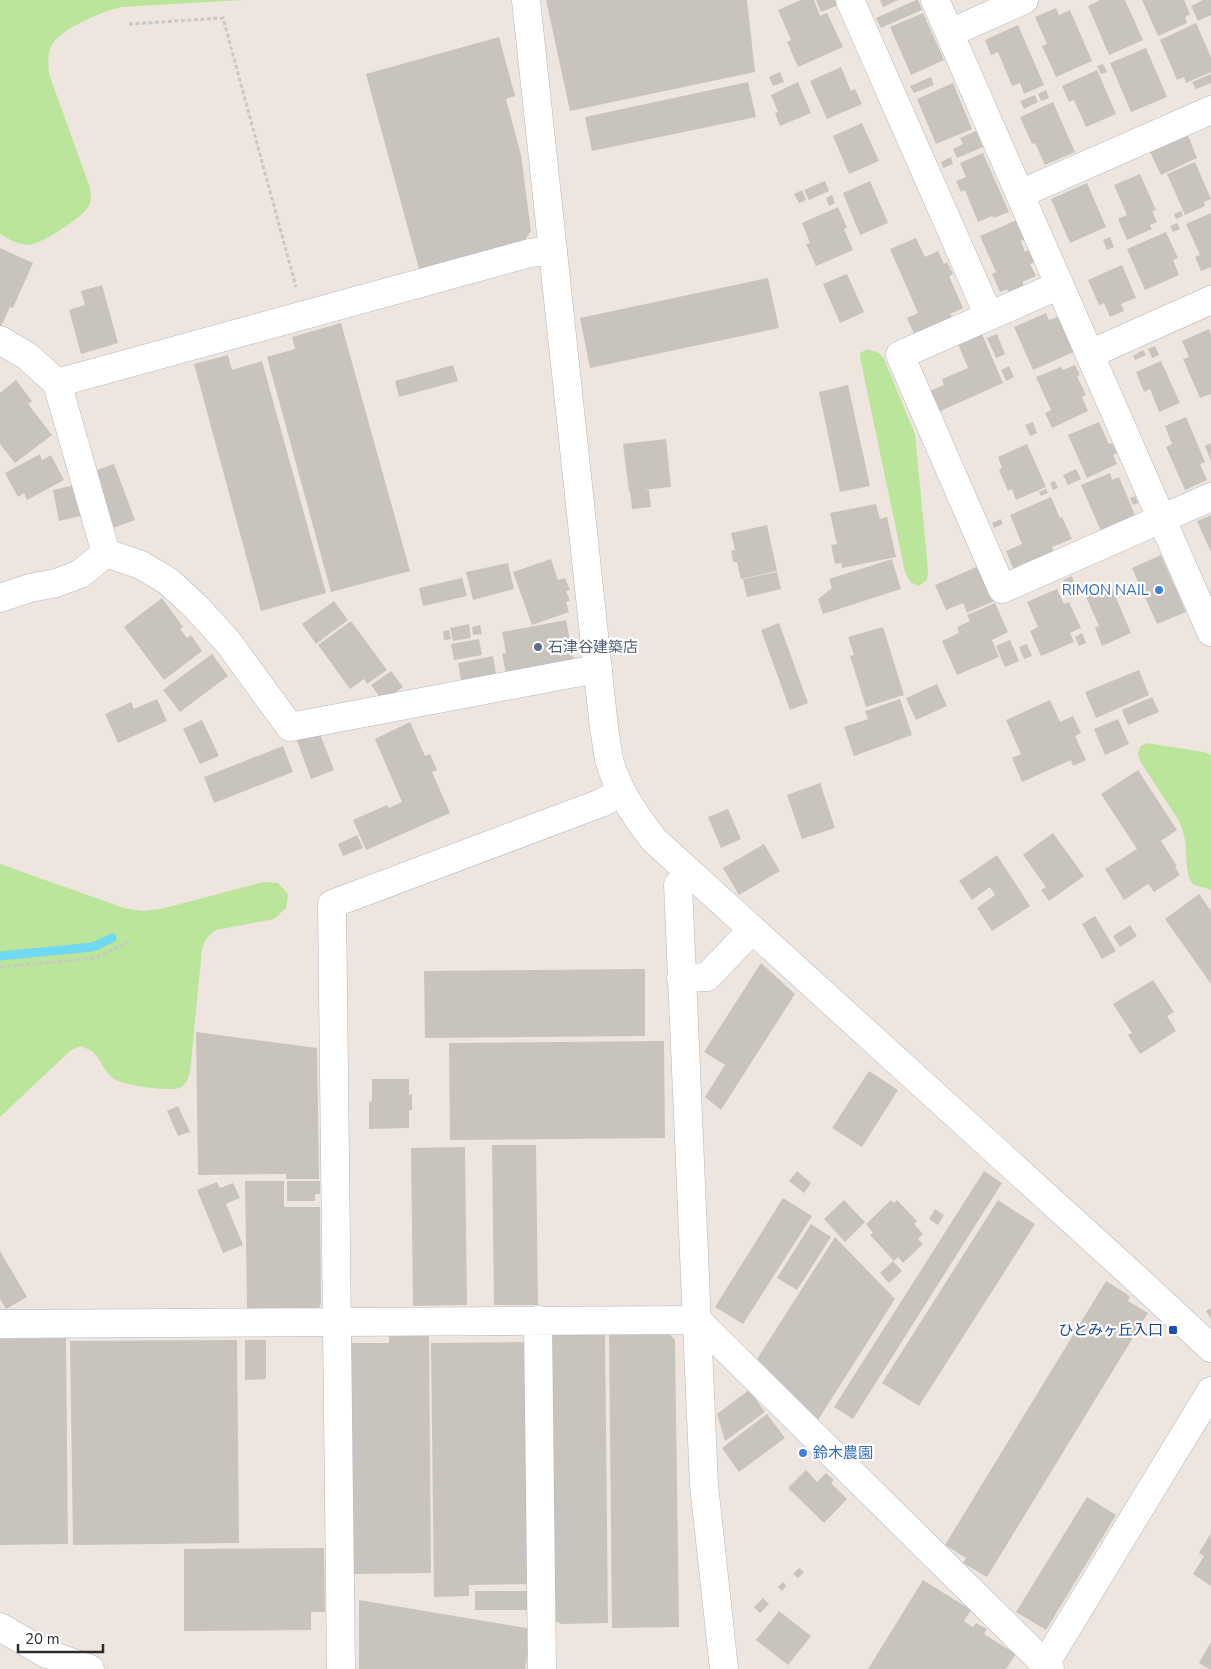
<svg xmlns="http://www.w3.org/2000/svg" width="1211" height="1669" font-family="'Nunito Sans','Noto Sans JP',sans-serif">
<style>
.green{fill:#bae59a}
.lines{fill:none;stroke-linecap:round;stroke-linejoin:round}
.stream{stroke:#70d9f1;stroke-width:9}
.building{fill:#c9c3bd}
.street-casing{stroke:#b2b6c0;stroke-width:29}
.secondary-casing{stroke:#b2b6c0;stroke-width:29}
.path{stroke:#c8c8c8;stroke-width:3;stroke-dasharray:4 2.5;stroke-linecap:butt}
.street{stroke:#fff;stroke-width:28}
.secondary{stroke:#fff;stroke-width:28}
.shop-dot{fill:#3f7fe0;stroke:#fff;stroke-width:2}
.service-dot{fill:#5c6f8a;stroke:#fff;stroke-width:2}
.transit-dot{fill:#1a4fb4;stroke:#fff;stroke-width:2}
.labels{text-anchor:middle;stroke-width:4.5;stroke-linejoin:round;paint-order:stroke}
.shop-label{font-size:15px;fill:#366cbe;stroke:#fff;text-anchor:end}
.service-label{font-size:15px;fill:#4e5e75;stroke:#fff;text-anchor:start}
.transit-label{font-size:15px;fill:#164399;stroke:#fff;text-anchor:end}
</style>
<rect width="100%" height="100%" fill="#eee6de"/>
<path class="green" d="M0,0H244L122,7C103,11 65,27 53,43C47,52 48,64 49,74L90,188C91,195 92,201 88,207C82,218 41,244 29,245C18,245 9,239 0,234Z
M867,349L879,353L884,359L915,434L928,570L927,580L919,586L910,582L905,572L860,357V353Z
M1146,743L1204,752L1209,754L1211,756V890C1205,887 1197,887 1192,883C1185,875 1187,850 1185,840C1184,833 1181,827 1179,821L1140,761L1138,754L1140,747Z
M0,864L124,908L142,911L161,909L264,882L278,883L288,894L286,908L274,919L216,930C208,935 205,940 202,949L190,1072C188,1079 186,1085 179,1088C170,1092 122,1085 114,1079C104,1072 101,1059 92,1051C89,1049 84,1048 81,1046L71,1050L0,1117Z"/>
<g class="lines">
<path class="stream" d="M0,956L93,947L112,938"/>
</g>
<path class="building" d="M546,0H747L755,72L570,111Z
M801,0H814L820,16L827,13L843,47L798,67L787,42L791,40L778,10Z
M816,0H839L841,4L821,12Z
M880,0H898L883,7Z
M916,0H918L922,10L881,28L876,18Z
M1100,0H1125L1143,40L1109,55L1088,6Z
M1142,0H1184L1190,14L1185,17L1187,23L1158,36Z
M1203,0H1211V15L1198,21L1191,6Z
M1056,8L1059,15L1070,10L1092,61L1056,77L1042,46L1047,44L1035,17Z
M923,13L944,60L911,75L890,27Z
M1196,23L1211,57V72L1186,83L1184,77L1177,80L1160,40Z
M1018,25L1044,85L1024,94L1020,83L1012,86L998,52L991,55L985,40Z
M499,37L515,96L506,99L521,155L531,231L525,240L419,269L366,74Z
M1146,48L1167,97L1131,112L1110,63Z
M1103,64L1107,72L1101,74L1097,66Z
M841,67L851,91L855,89L862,104L827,119L810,81Z
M1097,70L1116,114L1086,127L1074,100L1069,102L1062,86Z
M780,72L784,82L773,86L769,77Z
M1211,74V83L1196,89L1192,82Z
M931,77L934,85L914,93L910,86Z
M748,82L756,117L592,151L585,117Z
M798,82L811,113L780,126L775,113L778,112L771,95Z
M953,83L972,129L936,144L917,99Z
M1046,90L1049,98L1041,101L1038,94Z
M1035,95L1038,102L1024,109L1020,101Z
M1053,102L1075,152L1045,165L1035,143L1032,144L1020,117Z
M862,123L879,161L849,174L833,136Z
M976,131L983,147L957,158L953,149L963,144L960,138Z
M1187,133L1197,158L1161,175L1149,150Z
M983,153L1009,212L994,218L992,216L978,222L965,190L961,192L956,181L966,177L960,163Z
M951,157L953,164L943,168L941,162Z
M1195,162L1211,199L1204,202L1205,206L1185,215L1167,174Z
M1140,174L1156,210L1152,211L1157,222L1150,225L1152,229L1127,240L1118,219L1127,215L1114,185Z
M825,181L829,191L809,200L804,190Z
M870,181L888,223L860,235L843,193Z
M1087,183L1106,227L1070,243L1051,199Z
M802,190L806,200L799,203L794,194Z
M832,195L835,203L829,206L826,198Z
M838,207L847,228L844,229L853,250L816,266L806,244L810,243L802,223Z
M1181,211L1183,216L1176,219L1174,214Z
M1211,213V267L1201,271L1195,257L1200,255L1186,224Z
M1017,220L1026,239L1021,241L1025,252L1029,250L1035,262L1030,264L1036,276L1022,282L1026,289L1010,296L1007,289L1000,292L992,274L996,272L980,236Z
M1177,223L1180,229L1173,232L1170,226Z
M1166,232L1178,258L1173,260L1179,275L1145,290L1127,249Z
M1110,237L1114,247L1107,250L1103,240Z
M916,238L925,257L938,251L944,264L947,262L953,274L949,276L963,308L950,314L954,321L916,338L907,318L918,313L890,249Z
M0,248L33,263L13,308L10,307L0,329Z
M1122,265L1136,298L1121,304L1124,311L1110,317L1104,303L1099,305L1088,280Z
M847,274L864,312L840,323L823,284Z
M768,278L779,328L590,368L580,318Z
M102,285L118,343L81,354L69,310L85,305L81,291Z
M1046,313L1049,320L1060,316L1076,351L1033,370L1014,327Z
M341,323L410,571L331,592L267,357L295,349L292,337Z
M1209,329L1211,334V394L1200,398L1183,359L1189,357L1182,341Z
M982,334L1003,383L936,413L927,392L944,385L942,379L968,368L958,344Z
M997,334L1005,354L996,358L987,338Z
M1155,346L1159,355L1152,358L1148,349Z
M1143,350L1146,355L1135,360L1133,356Z
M228,355L232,370L262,361L326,593L261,611L194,364Z
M1161,361L1180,403L1159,412L1150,389L1144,392L1136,372Z
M453,365L458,381L399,397L395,381Z
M1075,365L1080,375L1077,376L1086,395L1082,397L1088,411L1052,428L1045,413L1051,410L1036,377L1061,367L1063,370Z
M1009,366L1014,377L1006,381L1001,370Z
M16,380L32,401L28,404L52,435L15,463L0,444V393Z
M848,385L870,486L840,492L819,392Z
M1186,417L1205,462L1200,464L1207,480L1185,490L1166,447L1172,444L1165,426Z
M1033,422L1037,433L1030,436L1025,425Z
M1099,422L1109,444L1112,443L1117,453L1113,455L1117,464L1087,478L1068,435Z
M666,439L671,487L643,490H649L651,507L632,509L630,491L629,492L623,444Z
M1211,443V461L1205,446Z
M1027,444L1046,487L1016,500L1012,489L1008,491L999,470L1002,468L998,457Z
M40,454L42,460L51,455L64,480L27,500L24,493L18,497L5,473Z
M114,464L135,520L113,528L92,472Z
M1076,469L1081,479L1068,485L1063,475Z
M1110,473L1112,480L1119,477L1135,515L1129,518L1131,524L1103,536L1081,485Z
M1055,481L1058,488L1053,490L1050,483Z
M75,485L81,516L59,521L53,490Z
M1046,489L1048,493L1041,496L1039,492Z
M1135,496L1138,503L1133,505L1130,498Z
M1051,497L1060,518L1062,517L1072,539L1052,547L1056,556L1034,566L1032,560L1013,568L1006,551L1022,544L1010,515Z
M876,504L880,519L887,517L896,557L842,568L841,563L835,564L831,545L837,544L830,513Z
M1211,515V552L1197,521Z
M1001,519L1003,524L994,528L992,523Z
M767,525L777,571L741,579L737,562H733L731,551L735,550L731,533Z
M1161,555L1186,612L1157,624L1132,568Z
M551,559L558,580L565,578L570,590L566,591L570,601L566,602L569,612L532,625L513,572Z
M892,559L901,589L823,614L818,599L832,588L829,579Z
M508,563L514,589L473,600L466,572Z
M981,565L996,600L967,613L963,603L946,610L935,585Z
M777,572L781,589L747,597L743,579Z
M1072,576L1077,589L1069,593L1063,580Z
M462,578L467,596L423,606L419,588Z
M1111,586L1131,633L1102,646L1095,628L1099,626L1086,597Z
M1057,589L1064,604L1069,602L1081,628L1070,633L1074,642L1041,656L1030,631L1038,627L1027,602Z
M162,598L183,627L180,629L187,638L191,635L202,651L164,680L124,627Z
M334,601L348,620L316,644L302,624Z
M995,603L1008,632L992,640L999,657L957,675L942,641L959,633L957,627L970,621L967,615Z
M566,620L574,661L506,674L502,654L506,653L502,632Z
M351,621L387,670L367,684L364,679L350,689L318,645Z
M779,623L808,703L790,710L761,630Z
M469,624L471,638L453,641L450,628Z
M480,625L482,634L473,635L472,627Z
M883,627L904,695L866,707L850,656L854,655L848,637Z
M449,630L451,639L444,640L443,631Z
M1082,633L1086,643L1079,646L1075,637Z
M479,639L482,655L454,660L451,644Z
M1010,640L1019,661L1005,667L996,646Z
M1027,644L1032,656L1024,659L1019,647Z
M212,654L228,676L180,712L163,690Z
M493,656L496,674L461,680L458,663Z
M1139,670L1149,695L1096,718L1085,692Z
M391,671L403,687L383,701L371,685Z
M937,684L947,706L916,720L906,698Z
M1152,697L1159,712L1128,725L1122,710Z
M157,699L167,721L118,743L105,714L131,702L134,709Z
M900,699L912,735L854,756L844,727L868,719L865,711Z
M1050,700L1060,722L1073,716L1081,733L1075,736L1086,760L1073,766L1071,760L1022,782L1012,758L1021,754L1006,720Z
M1118,719L1129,744L1105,755L1094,729Z
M202,720L219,756L200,764L183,729Z
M410,722L425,756L430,754L437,770L432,772L450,813L366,850L353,820L387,805L389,808L402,802L375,739Z
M318,729L334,770L311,779L296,738Z
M283,746L293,772L214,803L204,777Z
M1138,770L1177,830L1161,841L1177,866L1175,867L1180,875L1154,892L1148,884L1124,900L1105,869L1137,849L1101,794Z
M820,783L835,828L802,839L787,795Z
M728,809L741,839L721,848L708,817Z
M1053,833L1084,876L1049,901L1041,890L1046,887L1023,855Z
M357,835L363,848L343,856L338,844Z
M764,844L780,871L739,895L723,868Z
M997,855L1030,906L992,931L977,908L995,895L990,887L972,900L959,881Z
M1199,894L1211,911V984L1165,919Z
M1095,916L1116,951L1102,959L1082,924Z
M1130,925L1137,936L1120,947L1113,936Z
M761,963L795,994L721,1110L705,1097L725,1065L704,1052Z
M645,969V1036L425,1038L424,971Z
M1153,980L1174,1012L1167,1016L1176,1031L1140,1054L1128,1035L1132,1033L1113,1004Z
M196,1032L317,1048L319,1179H286V1174L198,1175Z
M664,1041L665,1138L450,1140L449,1043Z
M869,1071L898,1090L862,1147L832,1128Z
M372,1079H409V1095L412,1094V1110H409V1128L369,1129V1102L372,1101Z
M178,1106L190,1132L178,1136L167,1111Z
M492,1145H536L538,1305H494Z
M465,1147L467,1305L413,1306L411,1148Z
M797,1171L811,1183L804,1193L789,1181Z
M984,1171L1002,1183L853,1419L834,1407Z
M245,1181H284V1207H320L321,1304L318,1309H247Z
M287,1181H320V1194H315V1201H287Z
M217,1182L220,1188L233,1183L240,1198L226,1204L243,1245L223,1253L197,1190Z
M783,1198L812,1216L743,1324L715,1307Z
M844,1200L865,1222L845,1242L824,1219Z
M891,1200L894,1203L897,1200L917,1221L914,1224L923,1234L918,1239L923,1244L903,1263L898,1257L894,1261L870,1235L873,1233L866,1224Z
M998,1200L1035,1224L919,1406L882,1383Z
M935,1209L944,1215L938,1225L929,1219Z
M811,1224L831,1237L797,1290L777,1278Z
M835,1237L895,1299L818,1420L757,1359Z
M0,1251L27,1297L6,1309L0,1299Z
M893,1261L902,1271L889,1283L880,1273Z
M1106,1281L1130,1296L1128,1301L1148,1313L987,1577L963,1563L966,1558L945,1545Z
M1211,1308V1319L1206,1311Z
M605,1332L608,1623L562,1624L550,1619L547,1338L554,1333Z
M667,1332L675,1340L679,1627L612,1628L609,1333Z
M429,1335L431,1573L354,1574L351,1343H389V1336Z
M66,1338L68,1544L0,1545V1339Z
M237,1340L239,1543L73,1545L70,1341Z
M245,1340H266V1379L245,1380Z
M531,1342L534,1584L469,1585V1596L434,1597L431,1343Z
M749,1390L765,1412L725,1441L717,1414Z
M767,1414L785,1438L739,1472L722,1448Z
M804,1447L809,1452L802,1459L797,1454Z
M806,1470L817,1482L826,1473L834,1480L831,1483L847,1499L824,1523L788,1488Z
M1087,1497L1116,1515L1046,1630L1016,1612Z
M1211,1533V1586L1193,1574L1204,1556L1199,1553Z
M324,1548L325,1612H311V1630L184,1631V1549Z
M799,1568L804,1572L798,1578L793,1574Z
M923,1580L971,1610L964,1621L973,1627L976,1623L987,1629L984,1634L1016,1654L1006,1669H868Z
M783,1582L786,1586L782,1591L778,1587Z
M475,1591H530V1610H475Z
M763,1598L769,1604L760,1613L754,1607Z
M359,1600L532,1629L525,1669H359Z
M779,1611L811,1636L788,1665L756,1640Z
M1211,1642V1669H1209L1199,1663Z"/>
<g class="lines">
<g class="street-casing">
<path id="street" d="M850,0L989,316
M935,0L1211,632
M950,33L1024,0
M1020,194L1211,110
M553,250L530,253L57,383L106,553L141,565L168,581L196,607L228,642L290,727L575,673L598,670
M1060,285L900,355L1002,589L1211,497
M0,340L27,356L57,383
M1090,354L1211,300
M0,598L30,588L56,583L80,574L106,553
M681,978L707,977L752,930
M538,1320L542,1669
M0,1324L697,1320L1050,1669
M0,1627L45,1653L90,1669
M1045,1664L1211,1391
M341,1669L332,904L601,803L622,792"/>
</g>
<g class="secondary-casing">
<path id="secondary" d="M526,0L604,728C606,738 607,749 609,759C617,790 635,815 654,840L1128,1271L1211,1348
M689,873L678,885L704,1485L724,1669"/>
</g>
<path class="path" d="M129,24L223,18L296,287
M0,967L95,958L129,942"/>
<use href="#street" class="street"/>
<use href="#secondary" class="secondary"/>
</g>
<g class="shop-dot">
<circle cx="1159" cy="590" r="5"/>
<circle cx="803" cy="1453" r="5"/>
</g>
<circle class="service-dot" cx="538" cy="647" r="5"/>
<rect class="transit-dot" x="1168" y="1325" width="10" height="10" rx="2.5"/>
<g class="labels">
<g class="shop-label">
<text x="1149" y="595">RIMON NAIL</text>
<text x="813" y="1458" text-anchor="start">鈴木農園</text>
</g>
<g class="service-label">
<text x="548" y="652">石津谷建築店</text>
</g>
<g class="transit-label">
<text x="1163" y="1335">ひとみヶ丘入口</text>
</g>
</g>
<path d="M18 1644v8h85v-8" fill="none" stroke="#2c2c2c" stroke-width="2.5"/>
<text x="25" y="1644" font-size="15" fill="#2c2c2c" stroke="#ffffff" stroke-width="4" paint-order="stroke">20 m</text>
</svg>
